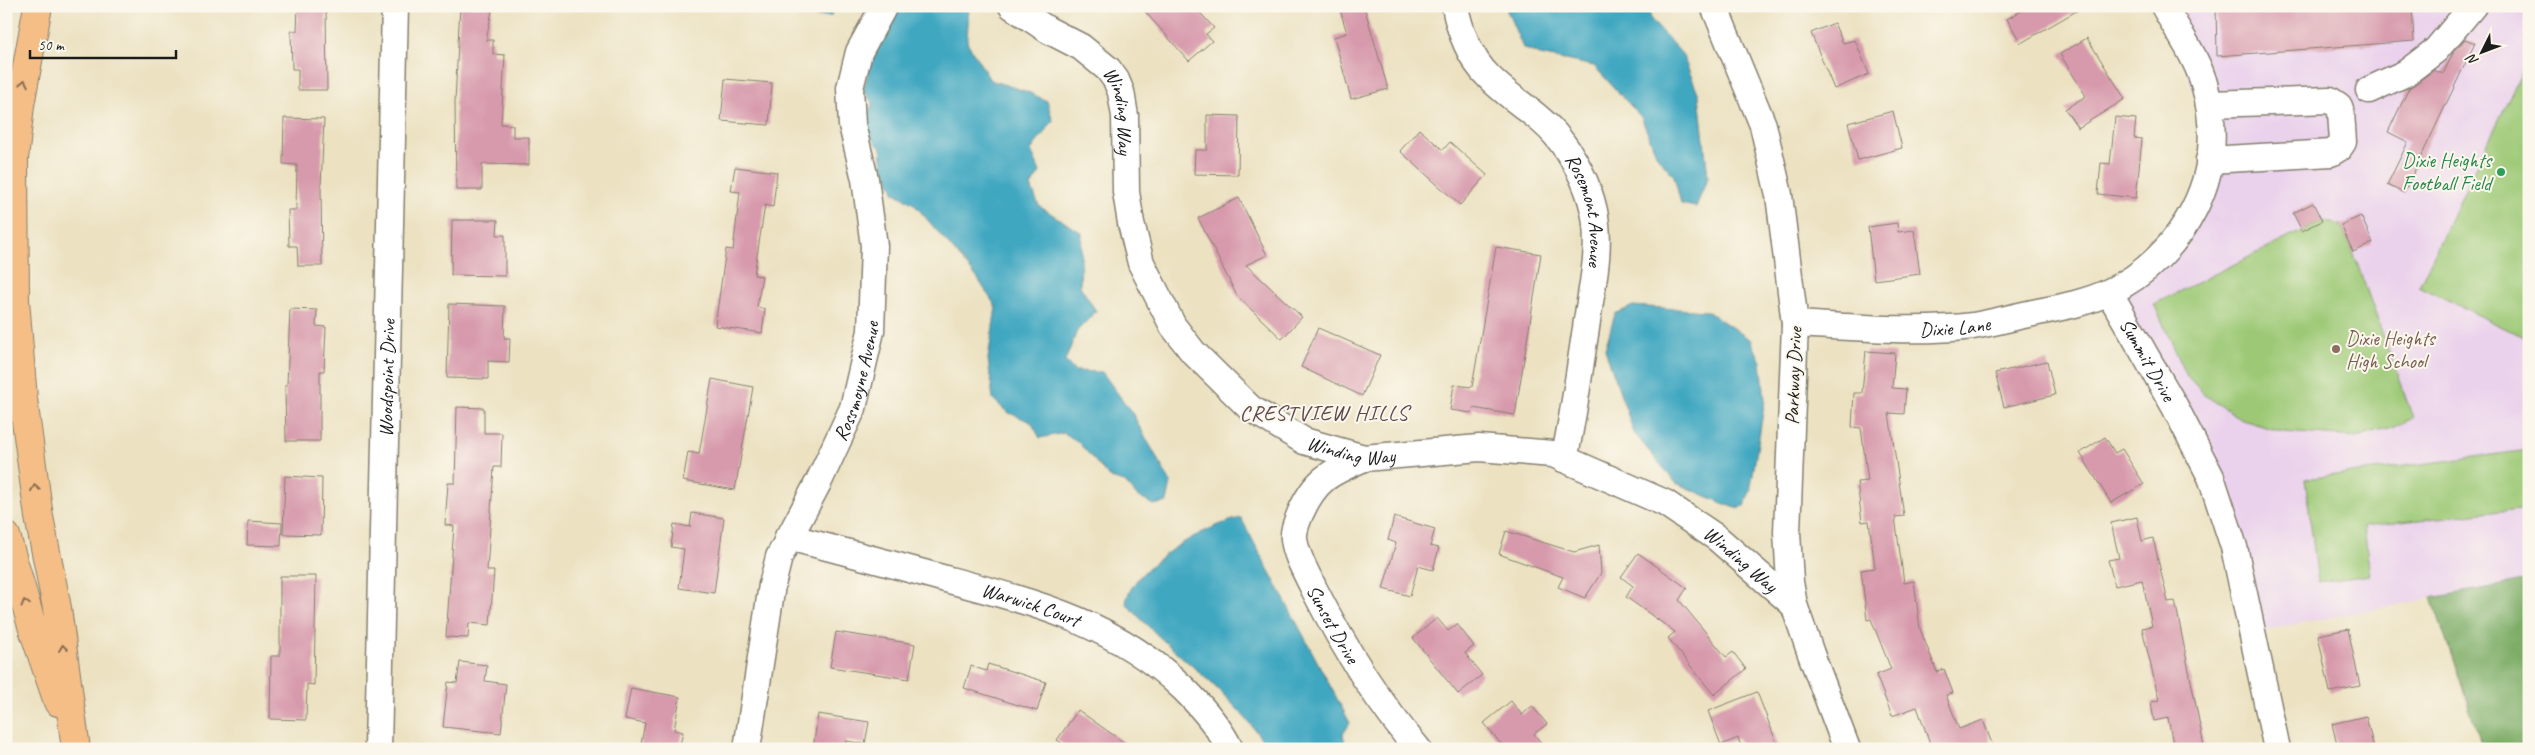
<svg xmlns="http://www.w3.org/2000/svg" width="2535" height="755" font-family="Caveat,sans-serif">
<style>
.built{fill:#ead1ec}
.green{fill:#9dc976;stroke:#5c7249}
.forest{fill:#7ead67;stroke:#4d6442}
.water{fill:#41a7c1;stroke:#2e626e}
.building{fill:#d79aac}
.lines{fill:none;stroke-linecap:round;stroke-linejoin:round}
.minor-casing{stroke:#847f6f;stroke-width:29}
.highway-casing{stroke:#847f6f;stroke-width:30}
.minor{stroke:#fff;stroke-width:26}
.highway{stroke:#f5be86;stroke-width:28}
.oneway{stroke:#886d51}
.leisure-dot{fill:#2e9e5b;stroke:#fbf7ec;stroke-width:2}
.education-dot{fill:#8d6e63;stroke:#fbf7ec;stroke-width:2}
.labels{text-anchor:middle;stroke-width:4;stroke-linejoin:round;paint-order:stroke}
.street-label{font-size:20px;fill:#1c1c1c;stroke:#fbf7ec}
.leisure-label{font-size:20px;fill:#27864d;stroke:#fbf7ec;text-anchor:end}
.education-label{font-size:20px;fill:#785e54;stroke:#fbf7ec;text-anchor:start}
.quarter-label{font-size:22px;letter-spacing:1px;fill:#5d484e;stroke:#fbf7ec}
</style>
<rect width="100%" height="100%" fill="#fbf7ec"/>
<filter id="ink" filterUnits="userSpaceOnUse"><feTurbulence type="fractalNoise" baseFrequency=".02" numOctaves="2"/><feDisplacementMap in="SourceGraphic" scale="10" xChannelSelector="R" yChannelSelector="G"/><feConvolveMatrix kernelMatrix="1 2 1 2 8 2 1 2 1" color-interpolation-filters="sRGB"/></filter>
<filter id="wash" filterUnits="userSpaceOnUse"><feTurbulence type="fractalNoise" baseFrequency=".0096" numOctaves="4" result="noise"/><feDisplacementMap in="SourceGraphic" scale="20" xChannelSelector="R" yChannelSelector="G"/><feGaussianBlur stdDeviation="1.12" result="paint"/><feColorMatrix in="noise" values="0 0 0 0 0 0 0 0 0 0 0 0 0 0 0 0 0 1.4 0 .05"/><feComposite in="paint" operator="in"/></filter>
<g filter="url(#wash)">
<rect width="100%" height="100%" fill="#ece2c2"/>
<path class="built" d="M2164,6H2529V580L2254,632L2234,547L2109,292L2165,250L2212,147Z"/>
<path class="green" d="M2529,57V340L2419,286Z
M2322,221L2341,225L2353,252L2413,418L2393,428L2356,437L2283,432L2242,420L2205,395L2187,376L2154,304Z
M2529,450V508L2364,526L2370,575L2318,582L2305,479Z"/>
<path class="forest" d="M2529,580V749H2483L2432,598Z"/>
<path class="water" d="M785,6H834L831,16H796Z
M895,6H969L967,42L990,80L1028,92L1047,101L1053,121L1031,150L1040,172L1031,186L1039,206L1082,233L1080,286L1096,311L1077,331L1065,361L1075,371L1102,372L1132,413L1171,483L1167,502L1153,505L1137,496L1125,482L1110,478L1079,443L1064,433L1040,438L1031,422L1007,412L993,399L988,359L996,307L978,279L914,204L895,193L883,167L881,148C863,132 862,124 873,103L863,91L871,62Z
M1505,6H1647L1652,21L1682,54L1699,95L1708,177L1696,207L1681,204L1674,176L1657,156L1641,117L1594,66L1540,55L1523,48Z
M1633,306L1707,311L1751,340L1761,362L1765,400L1750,492L1744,506L1736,508L1727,505L1676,483L1634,433L1605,349L1615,314Z
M1241,518L1350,723L1343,734L1346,749H1268C1232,690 1170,654 1126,603C1131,566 1207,525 1241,518Z"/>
<g id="blocks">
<path class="building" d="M298,6H326L327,90H298V69H292L291,31H297Z
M460,6H493L486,40H493V54L505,55L501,124L513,125V137H529V165L482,164V190H456L455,101Z
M1140,6H1194L1214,28L1206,34L1212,41L1189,61Z
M1354,6H1364L1388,89L1351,99L1334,37L1347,33L1340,10Z
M2030,6H2085L2021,43L2007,19Z
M2216,6H2412L2414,41L2217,56Z
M1834,23L1843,43L1855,40L1869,74L1834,89L1811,33Z
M2087,38L2125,99L2078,128L2065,109L2086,96L2060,54Z
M2465,39L2475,43L2404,193L2387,185L2408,142L2388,132L2409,88L2434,70L2443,74L2453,53Z
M725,79L772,83L769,125L721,121Z
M1893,111L1902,148L1858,160L1848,123Z
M1207,115L1239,116L1238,175L1194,174L1195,150H1207Z
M2115,117L2136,119L2134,138L2142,139L2136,198L2098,194L2101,163L2110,164Z
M284,118L324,119L321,186L322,266H298L297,246H289L288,210H296L297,165L283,164Z
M1419,129L1443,150L1450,142L1487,175L1460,205L1400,151Z
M735,167L777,172L773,207L765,205L754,275L762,276L757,307L765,309L762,333L715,326L726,249L733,250L740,192L731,191Z
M1239,198L1267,255L1246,265L1302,317L1282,339L1237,296L1198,218Z
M2313,203L2322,221L2302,231L2293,213Z
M2361,216L2373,243L2353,252L2341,225Z
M452,220H498L497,235H505V276L451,275Z
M1897,223L1898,232L1914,230L1920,274L1874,280L1868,227Z
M1496,247L1541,254L1515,415L1473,408L1472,413L1450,410L1454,385L1472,387Z
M449,304L505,306L504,338H510L509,362L488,361V379L447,378Z
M290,309L317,310L316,326L326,327L324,371H320V441H286L285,385H287Z
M1318,328L1380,355L1362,396L1301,367Z
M1866,351L1895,353L1892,388L1906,389L1904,414L1889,413L1904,516L1895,517L1904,583L1914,581L1920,629L1937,672L1944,669L1953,693L1946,695L1959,729L1983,720L1994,749H1932L1917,707L1892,716L1876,675L1891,669L1871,619L1867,620L1861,570L1875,568L1869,521L1862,522L1857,482L1868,481L1861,428L1852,427L1854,393H1862Z
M2047,361L2055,395L2004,407L1995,373Z
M712,379L753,387L735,490L683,481L688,452L699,454Z
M457,407L484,408V433H502L501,467H494L487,571H494L490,625L469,623L468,638L446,637L454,526L445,525L448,483H455Z
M2105,437L2115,453L2122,449L2144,484L2111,503L2080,453Z
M285,476L322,478L321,535L283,534Z
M692,513L724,518L714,593L679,588L684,549L671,547L674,524L690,527Z
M1394,517L1435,529L1430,546L1439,548L1433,570L1418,566L1410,596L1383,589L1396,543L1388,540Z
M2137,517L2142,541L2153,538L2168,602L2175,601L2204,746L2174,749L2168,718L2154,721L2151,702L2159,700L2142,628L2152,626L2142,580L2115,586L2108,560L2119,558L2111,523Z
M248,521L282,523L281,546L247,545Z
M1506,531L1574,552L1599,545L1601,573L1585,598L1558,587L1563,577L1499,554Z
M1638,553L1687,588L1679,600L1726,657L1733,652L1746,669L1714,695L1668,638L1675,632L1626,597L1633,586L1621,577Z
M280,576H316L314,685L307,684L306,720L270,719L271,656H280Z
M1437,618L1448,631L1457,624L1474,646L1465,653L1482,675L1458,694L1413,638Z
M2348,629L2360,686L2330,692L2318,635Z
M836,632L915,644L909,679L830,667Z
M460,662L487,665L485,681L506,684L501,733L443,727L448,682L457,683Z
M988,664L1046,682L1037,711L964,688L971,666L986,671Z
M631,688L680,697L674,730L683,732L679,749H640L645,723L625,719Z
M1757,692L1779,749H1742L1738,738L1721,745L1708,711Z
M1511,701L1522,715L1532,706L1547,724L1534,734L1546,749H1505L1484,723Z
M1078,710L1133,749H1070L1057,740Z
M818,714L869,722L865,744L846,741L845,749H813Z
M2366,716L2374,749H2338L2332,724Z"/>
</g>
</g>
<g filter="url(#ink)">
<use href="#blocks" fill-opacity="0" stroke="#847f6f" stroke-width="1"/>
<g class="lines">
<g class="minor-casing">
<g id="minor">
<path id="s1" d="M1012,6L1048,30L1081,47L1108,69L1116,80L1121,92L1125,116L1126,192L1131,223L1141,263L1173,326L1193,352L1250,408L1304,441L1364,458L1479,448L1553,454L1665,503L1717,538L1794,605"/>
<path id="s2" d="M1455,6C1459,30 1471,60 1489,77C1509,98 1536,112 1555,134C1573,155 1588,183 1594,211C1602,249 1591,290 1586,328C1579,372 1574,415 1564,459"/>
<path d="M1714,6L1763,125L1779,195L1795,324L1787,532L1790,582L1794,605L1811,654L1847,749"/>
<path d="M2369,90L2406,73L2436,50L2473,6"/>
<path d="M2209,104L2330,100L2339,106L2341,112L2343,142L2339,148L2331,153L2209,160"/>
<path id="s3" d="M2109,292L2175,407L2211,477L2234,547L2277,749"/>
<path id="s4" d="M1795,324C1854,327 1915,333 1973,326C1993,323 2013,317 2033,313C2058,308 2086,303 2109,292C2145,276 2177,243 2194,209C2214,170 2216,128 2205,87C2198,59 2178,32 2164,6"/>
<path id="s5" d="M1364,458C1330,473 1316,478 1300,514C1297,522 1293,530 1294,539C1296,556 1307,574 1314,589C1343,646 1376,700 1418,749"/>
<path id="s6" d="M788,537C839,550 891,564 942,578C1032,602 1115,622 1184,689C1202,707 1219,726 1230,749"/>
<path id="s7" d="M378,749L395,6"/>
<path id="s8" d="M747,749L772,585L779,557L819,481L853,408L871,331L874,246L865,179L852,125L850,88L859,52L884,6"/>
</g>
</g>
<g class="highway-casing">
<path id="highway" d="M38,6L20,105L14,159L15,300L23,399L39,517L57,608L76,749
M6,536L33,629L58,702"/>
</g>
<use href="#minor" class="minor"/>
<use href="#highway" class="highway"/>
</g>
<defs><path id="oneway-chevron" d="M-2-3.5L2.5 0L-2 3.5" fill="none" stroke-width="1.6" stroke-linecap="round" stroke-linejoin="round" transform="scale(1.25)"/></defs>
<g class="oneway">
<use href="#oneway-chevron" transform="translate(24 83) rotate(-79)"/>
<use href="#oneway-chevron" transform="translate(35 488) rotate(-98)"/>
<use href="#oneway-chevron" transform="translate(25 603) rotate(-106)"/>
<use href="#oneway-chevron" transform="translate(63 648) rotate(-97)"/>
</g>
</g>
<circle class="leisure-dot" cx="2501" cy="172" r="5"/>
<circle class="education-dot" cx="2336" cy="349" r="5"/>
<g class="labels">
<g class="street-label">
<text dy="7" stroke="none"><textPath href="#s1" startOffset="160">Winding Way</textPath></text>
<text dy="7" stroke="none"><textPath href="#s2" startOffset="252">Rosemont Avenue</textPath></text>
<text dy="7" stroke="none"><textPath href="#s4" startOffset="160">Dixie Lane</textPath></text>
<text dy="7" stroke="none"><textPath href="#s3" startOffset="78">Summit Drive</textPath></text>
<text transform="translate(1793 376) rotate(-88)" y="7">Parkway Drive</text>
<text dy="7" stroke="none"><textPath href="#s7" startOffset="371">Woodspoint Drive</textPath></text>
<text dy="7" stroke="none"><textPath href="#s8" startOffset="388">Rossmoyne Avenue</textPath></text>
<text dy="7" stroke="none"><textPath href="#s1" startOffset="610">Winding Way</textPath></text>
<text dy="7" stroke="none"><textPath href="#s1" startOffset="1030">Winding Way</textPath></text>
<text dy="7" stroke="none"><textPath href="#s6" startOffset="252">Warwick Court</textPath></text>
<text dy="7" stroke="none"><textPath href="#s5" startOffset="208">Sunset Drive</textPath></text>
</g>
<g class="leisure-label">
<text x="2491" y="167">Dixie Heights<tspan x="2491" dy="23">Football Field</tspan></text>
</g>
<g class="education-label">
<text x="2346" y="345">Dixie Heights<tspan x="2346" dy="23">High School</tspan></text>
</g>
<g class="quarter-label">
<text x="1324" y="420">CRESTVIEW HILLS</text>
</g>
</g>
<rect width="2535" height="755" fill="none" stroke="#fbf7ec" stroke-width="25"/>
<g transform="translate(2482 52) rotate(228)" stroke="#fbf7ec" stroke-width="4" paint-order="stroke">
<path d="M0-4L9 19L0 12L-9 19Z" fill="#1c1c1c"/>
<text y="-8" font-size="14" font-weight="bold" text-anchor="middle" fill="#1c1c1c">N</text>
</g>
<path d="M30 50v8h146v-8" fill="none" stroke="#1c1c1c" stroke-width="2.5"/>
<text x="38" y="50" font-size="15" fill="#1c1c1c" stroke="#fbf7ec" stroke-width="4" paint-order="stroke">50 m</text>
</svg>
